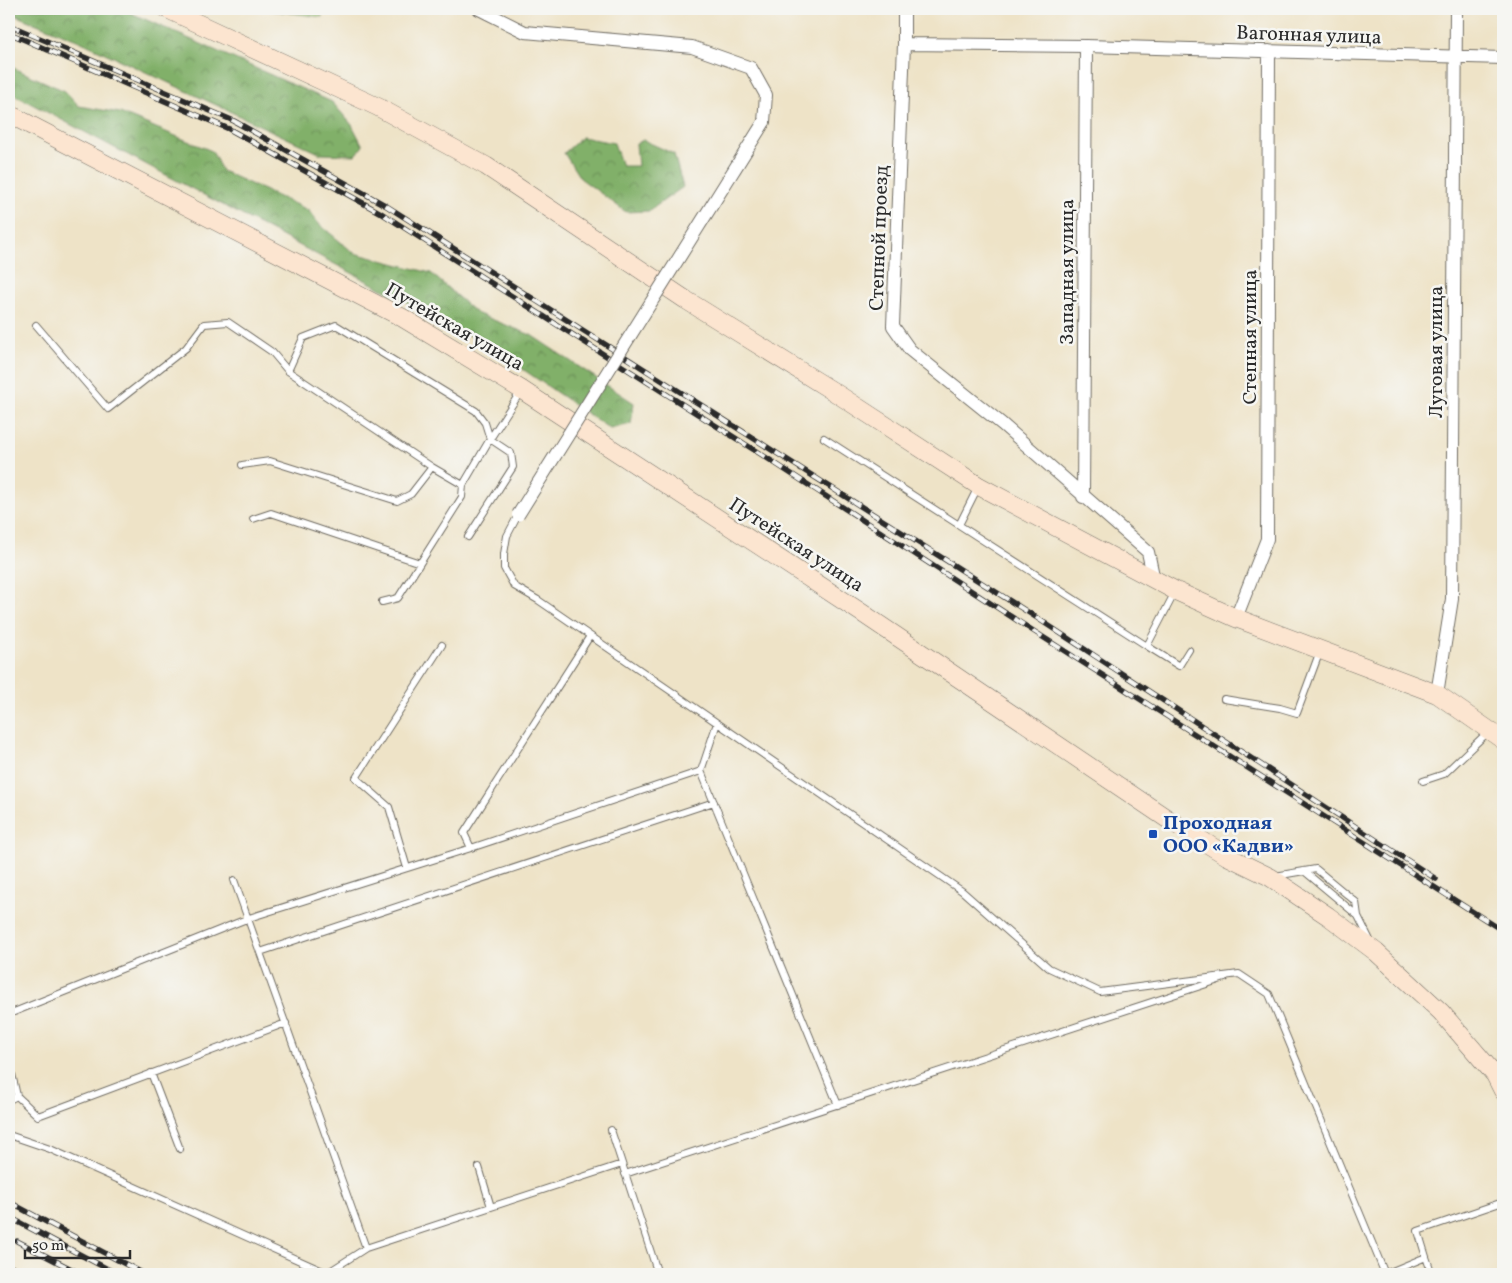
<svg xmlns="http://www.w3.org/2000/svg" width="1512" height="1283" font-family="Vollkorn,serif">
<style>
.grass{fill:url(#grass-tufts);stroke:#667c52}
.forest{fill:url(#forest-crowns);stroke:#566e4a}
.lines{fill:none;stroke-linecap:round;stroke-linejoin:round}
.service-casing{stroke:#6f6b62;stroke-width:8}
.minor-casing{stroke:#6f6b62;stroke-width:14}
.secondary-casing{stroke:#6f6b62;stroke-width:19}
.service{stroke:#fff;stroke-width:6}
.minor{stroke:#fff;stroke-width:12}
.secondary{stroke:#fce5d0;stroke-width:18}
.rail-casing{stroke:#2b2b2b;stroke-width:5.5}
.rail{stroke:#f6f6f2;stroke-width:4;stroke-dasharray:11;stroke-linecap:butt}
.minor-bridge-casing{stroke:#6f6b62;stroke-width:14;stroke-linecap:butt}
.minor-bridge{stroke:#fff;stroke-width:12}
.transit-dot{fill:#1a4fb4;stroke:#f6f6f2;stroke-width:2}
.labels{text-anchor:middle;stroke-width:5;stroke-linejoin:round;paint-order:stroke}
.street-label{font-size:20px;fill:#2b2b2b;stroke:#f6f6f2}
.transit-label{font-size:20px;font-weight:bold;fill:#164399;stroke:#f6f6f2;text-anchor:start}
</style>
<defs>
<pattern id="grass-tufts" width="24" height="20" patternUnits="userSpaceOnUse" patternTransform="scale(1.25)"><rect width="24" height="20" fill="#a2cc79"/><path d="M3 7l-1-3M5 7V3M7 7l1-3M15 17l-1-3M17 17v-4M19 17l1-3" fill="none" stroke="#8caf69"/></pattern>
<pattern id="forest-crowns" width="20" height="18" patternUnits="userSpaceOnUse" patternTransform="scale(1.25)"><rect width="20" height="18" fill="#81b069"/><path d="M2 6a3 3 0 1 1 6 0M12 15a3 3 0 1 1 6 0" fill="none" stroke="#6a8f57"/></pattern>
</defs>
<rect width="100%" height="100%" fill="#f6f6f2"/>
<filter id="ink" filterUnits="userSpaceOnUse"><feTurbulence type="fractalNoise" baseFrequency=".02" numOctaves="2"/><feDisplacementMap in="SourceGraphic" scale="10" xChannelSelector="R" yChannelSelector="G"/><feConvolveMatrix kernelMatrix="1 2 1 2 8 2 1 2 1" color-interpolation-filters="sRGB"/></filter>
<filter id="wash" filterUnits="userSpaceOnUse"><feTurbulence type="fractalNoise" baseFrequency=".0096" numOctaves="4" result="noise"/><feDisplacementMap in="SourceGraphic" scale="20" xChannelSelector="R" yChannelSelector="G"/><feGaussianBlur stdDeviation="1.12" result="paint"/><feColorMatrix in="noise" values="0 0 0 0 0 0 0 0 0 0 0 0 0 0 0 0 0 1.4 0 .05"/><feComposite in="paint" operator="in"/></filter>
<g filter="url(#wash)">
<rect width="100%" height="100%" fill="#eee3c7"/>
<path class="grass" d="M260,9H322V17Z"/>
<path class="forest" d="M9,9H122L332,102L352,125L363,146L355,155L321,154L77,40L9,13Z
M9,66L65,91L79,106L120,113L212,151L222,171L308,210L319,224L354,253L431,273L476,313L531,335L634,403L631,424L610,429L486,344L9,92Z
M582,137L614,143L622,166H638L636,144L643,140L674,154L683,187L649,211L626,212L580,178L564,153Z"/>
</g>
<g filter="url(#ink)">
<g class="lines">
<g class="service-casing">
<path id="service" d="M36,325L108,409L186,348L204,324L228,322L272,352L288,371
M824,438L959,525L978,487
M242,465L270,461L397,501L411,494L432,467L463,485
M518,515L507,536L504,554V568L514,586L538,600L962,891L1049,968L1100,992L1239,974L1269,994L1385,1274
M253,519L271,513L420,563
M959,525L1147,646L1175,592
M468,537L513,467L511,453L490,439L521,391
M382,602L398,598L462,497L463,485L490,439L485,423L476,411L336,325L303,338L288,371L432,467
M1147,646L1179,666L1189,650
M1224,699L1280,708L1297,713L1320,651
M701,771L838,1105
M1423,781L1444,774L1488,732
M471,848L464,833L590,636
M407,868L389,807L356,778L442,645
M1304,871L1358,916
M1275,876L1316,869L1356,902L1358,916L1370,940
M234,880L366,1248L327,1273
M260,952L714,802
M9,1014L249,918L471,848L701,771L717,723
M9,1061L17,1096L9,1100
M151,1073L180,1149
M17,1096L38,1116L286,1023
M611,1130L658,1274
M9,1135L50,1149L327,1273V1274
M479,1167L491,1207
M625,1174L1225,978
M366,1248L622,1164
M1426,1257L1418,1231L1503,1202
M1385,1274L1426,1257L1432,1274"/>
</g>
<g class="minor-casing">
<path id="minor" d="M479,9L525,32L692,47L751,68L766,95L764,122
M904,9V44L893,326L910,350L1002,424L1148,552L1154,580
M904,44L1086,46L1503,58
M1083,497L1086,46
M1236,618L1267,539L1269,51
M1437,694L1452,599L1456,9"/>
</g>
<g class="secondary-casing">
<path id="secondary" d="M167,9L378,107L486,166L686,300L839,395L979,486L1176,591L1236,618L1437,694L1503,740
M9,114L403,318L522,390L862,613L1169,820L1227,856L1270,877L1328,916L1376,952L1441,1012L1495,1075L1503,1091"/>
</g>
<use href="#service" class="service"/>
<use href="#minor" class="minor"/>
<use href="#secondary" class="secondary"/>
<g class="rail-casing">
<path id="rail" d="M9,25L234,121L385,205L1034,616L1321,804L1436,879
M9,33L229,129L381,213L770,460L1024,625L1503,931
M9,1202L144,1274
M9,1217L117,1274
M17,1241L81,1274
M9,1266L23,1274"/>
</g>
<use href="#rail" class="rail"/>
<g class="minor-bridge-casing">
<path id="minor-bridge" d="M518,515L764,122"/>
</g>
<use href="#minor-bridge" class="minor-bridge"/>
</g>
</g>
<rect class="transit-dot" x="1148" y="829" width="10" height="10" rx="2.5"/>
<g class="labels">
<g class="street-label">
<text transform="translate(1309 34) rotate(2)" y="7">Вагонная улица</text>
<text transform="translate(878 238) rotate(-88)" y="7">Степной проезд</text>
<text transform="translate(1066 272) rotate(-90)" y="7">Западная улица</text>
<text transform="translate(455 326) rotate(30)" y="7">Путейская улица</text>
<text transform="translate(1249 337) rotate(-90)" y="7">Степная улица</text>
<text transform="translate(1435 352) rotate(-90)" y="7">Луговая улица</text>
<text transform="translate(797 544) rotate(33)" y="7">Путейская улица</text>
</g>
<g class="transit-label">
<text x="1163" y="829">Проходная<tspan x="1163" dy="23">ООО «Кадви»</tspan></text>
</g>
</g>
<rect width="1512" height="1283" fill="none" stroke="#f6f6f2" stroke-width="30"/>
<path d="M25 1250v8h105v-8" fill="none" stroke="#2b2b2b" stroke-width="2.5"/>
<text x="32" y="1250" font-size="15" fill="#2b2b2b" stroke="#f6f6f2" stroke-width="4" paint-order="stroke">50 m</text>
</svg>
